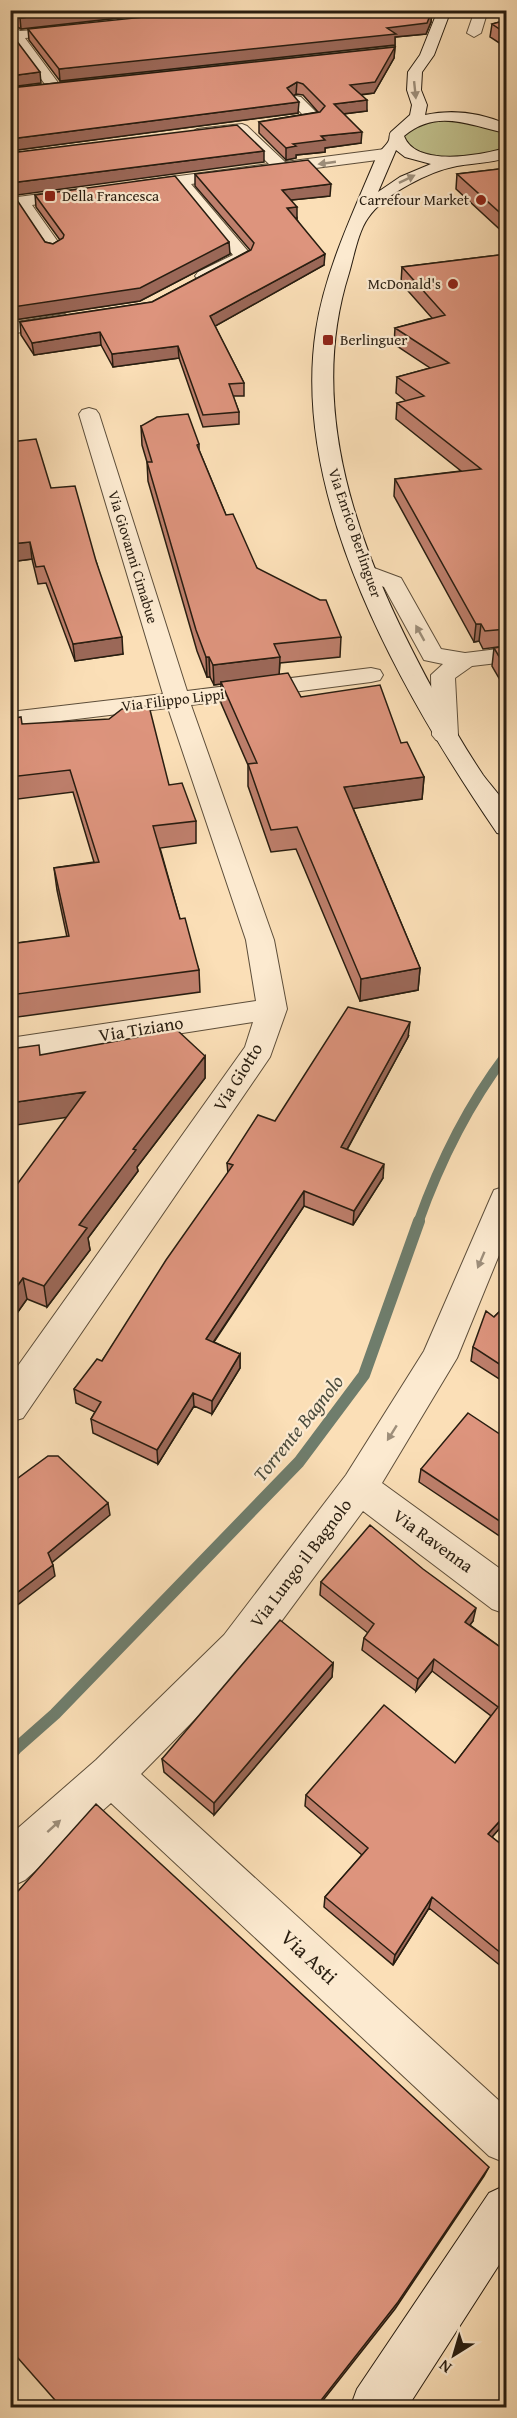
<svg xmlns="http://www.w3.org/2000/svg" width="517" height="2418" font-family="'Gentium Book Plus',serif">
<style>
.green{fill:#c1c18d;stroke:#746f4e;stroke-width:1.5}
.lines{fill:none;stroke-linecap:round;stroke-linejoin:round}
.stream-far2{stroke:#6f7d6c;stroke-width:10}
.stream-far1{stroke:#6f7d6c;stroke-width:12}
.stream{stroke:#6f7d6c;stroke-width:15}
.street-casing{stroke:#5d4e3a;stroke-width:2}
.secondary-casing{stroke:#281d10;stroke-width:2}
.street{fill:#fcead0;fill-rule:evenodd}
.secondary{fill:#fcead0;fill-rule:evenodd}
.wall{fill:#be7f6c;stroke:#281d10;stroke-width:1.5}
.shaded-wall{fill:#9b6858;stroke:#281d10;stroke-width:1.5}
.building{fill:#dd947d;stroke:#281d10;stroke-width:1.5}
.oneway{fill:#9d8e7a}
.poi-dot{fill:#8f2418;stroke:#fcead0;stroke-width:2}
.labels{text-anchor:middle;stroke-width:4.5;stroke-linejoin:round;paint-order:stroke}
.far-poi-label{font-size:15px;fill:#281d10;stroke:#fcead0;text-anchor:start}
.far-street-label{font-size:15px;fill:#281d10;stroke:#fcead0}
.street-label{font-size:18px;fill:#281d10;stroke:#fcead0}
.water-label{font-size:20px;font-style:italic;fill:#4c4d3e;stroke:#fcead0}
.near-street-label{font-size:21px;fill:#281d10;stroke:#fcead0}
</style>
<rect width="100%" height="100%" fill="#fbdfb7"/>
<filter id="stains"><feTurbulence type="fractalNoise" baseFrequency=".00333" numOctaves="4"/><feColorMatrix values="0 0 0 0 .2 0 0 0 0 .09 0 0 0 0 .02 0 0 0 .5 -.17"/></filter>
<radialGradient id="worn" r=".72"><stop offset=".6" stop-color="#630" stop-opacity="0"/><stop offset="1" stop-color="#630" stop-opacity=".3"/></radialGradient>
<path class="green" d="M458,120L500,129L506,134V148C481,167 434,158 407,147L402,135C416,121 440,120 458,120Z"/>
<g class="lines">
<path class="stream-far2" d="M418,1223C439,1164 468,1105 506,1055"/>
<path class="stream-far1" d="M12,1752L55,1714L299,1462L364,1375L419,1221"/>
<path class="stream" d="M10,1753L13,1750"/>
<g class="street-casing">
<path id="street" d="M475,10H488L481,33L474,37L467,33Z
M10,23L20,31L78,27L80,30L73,34L25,38L62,88L60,91H50L10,37Z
M296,96L301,97L322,118L319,121L271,126L268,123L271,120L303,115L289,100Z
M242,124L247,126L285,162L385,149L393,154L385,159L191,184L252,256L210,280H198L195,276L198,272L233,255L176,186L134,192L126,187L134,182L269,164L238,134L197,139L189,134L197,129Z
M79,189L87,194L85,197L32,205L63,249L60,253H48L17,207L10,208V198Z
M65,314L74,320L71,324L10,334V323Z
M89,408L96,410L99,414L187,691L371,668L380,670L383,675L380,680L371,682L191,705L274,940L287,1009L270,1057L23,1418L10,1422V1377L245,1047L253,1022L10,1060V1038L256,1001L246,940L168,708L10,727V712L163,694L79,414L82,410Z
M366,565L401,578L441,649L465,653L506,648V662L472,666L455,678L458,735L454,740L445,743L436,740L432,735L431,675L443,664L424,660L384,587L358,577L355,572L358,567Z
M506,1186V1238L457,1358L382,1483L506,1573V1614L492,1609L363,1511L252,1661L141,1774L506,2107V2163L489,2156L111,1803L25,1880L10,1887V1835L96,1760L224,1635L346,1475L424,1351L490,1199L494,1190Z"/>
</g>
<g class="secondary-casing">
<path id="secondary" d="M438,10H451L434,55L422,72L421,90L427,105L425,115C452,109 481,113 506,124V133C470,126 438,108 404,136C416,168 481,155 506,148V158C490,163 474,163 457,166C430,171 384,194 368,218C358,232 354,256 349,273C302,421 368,572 439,701C452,726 467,751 483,775C490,785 503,797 506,808C509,815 507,829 506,835L497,833C404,697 290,500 316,330C325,271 353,213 376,158C378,151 387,146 389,140C390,137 389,134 391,132L410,115L412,105L407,90L408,72L420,55ZM396,150L405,157L431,164L400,177L378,192Z
M506,2185V2254L407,2408H350L357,2389L489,2193Z"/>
</g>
<use href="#street" class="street"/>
<use href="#secondary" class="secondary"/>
</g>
<path class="wall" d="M10,10H190L21,29L10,23Z
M501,10H507V16Z
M432,11L431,22L426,34L395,37V45L60,81L29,40L28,29Z
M507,20V48L490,37L492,24Z
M395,47L394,58L374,93L361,95L367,111L344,114L361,143L325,148V152L296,155V158L286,160L259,133V122L318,112L303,95L296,94L293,96L298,113L10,151V88Z
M507,168V236L456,189L457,174Z
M195,174L330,196L291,200L297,218H296L324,265L215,326L244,383V396H233L239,412V424L203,427L179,358L113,367L101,345L34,355L21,335L20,322L152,302L250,250L195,186Z
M35,195L230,254L140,301L14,320L13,315H10V197L45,242L53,244L60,240L36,207Z
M507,254V692L492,666L494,648L505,646L483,649L479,641L474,642L394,496L395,479L461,471L396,419L397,403L406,401L396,393L397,377L430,368L394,344L395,328L432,318L401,283L402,267Z
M141,426L199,444V450L226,515L257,568L341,637L340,657L280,663L279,674L301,697L401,743L424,777L422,799L353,808L420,968L418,990L360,1001L296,849L271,852L248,786V765L221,703V684L214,685L210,677H207L197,651L148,481L147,462L142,445Z
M10,442L51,488L96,561L123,654L75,661L46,583L38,584L32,559L10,562Z
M10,719L169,785L196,821V843L160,848L180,919L199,970L200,992L10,1018V944L67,937L57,890L54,868L94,862L73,792L10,800Z
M408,1037L347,1150L383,1178L353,1225L304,1206L214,1342L240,1354V1368L212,1414L194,1406L158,1464L93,1433L91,1419L95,1412L76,1403L74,1389L102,1361L228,1174L227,1163L275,1121Z
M40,1055L205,1056V1078L137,1167L138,1171L88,1238L90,1250L47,1307L27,1299L10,1323L67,1117Z
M507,1304V1384L471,1361L473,1347L494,1317Z
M507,1439V1541L419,1482L421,1469Z
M321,1582L473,1621L470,1625L507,1652V1820L492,1837L507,1849V1971L429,1908L393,1965L324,1907L325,1897L362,1855L305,1806L306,1795L455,1763L491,1716L432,1671L416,1691L362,1650L364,1638L368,1633L320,1595Z
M333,1663L332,1677L214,1815L164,1772L162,1759Z
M503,2395L507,2408H494L499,2400Z"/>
<path class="shaded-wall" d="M90,10H190L21,29L20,18Z
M432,11L431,22L426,34L395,37V45L60,81L59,69L387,28Z
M395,47L394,58L374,93L349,96L350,85Z
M40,72L41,83L10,87V76Z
M297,82L296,94L287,100V88Z
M367,100V111L334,115V104Z
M299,102L298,113L10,151V139Z
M362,132L361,143L325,148V152L296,155V158L286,160V148L293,144L321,136Z
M264,151V162L10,196V183Z
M331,184L330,196L282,201V190Z
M297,207V218L287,219V208Z
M229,242L230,254L140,301L14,320L13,307Z
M325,254L324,265L210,329V316Z
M10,302H12L13,315H10Z
M100,332L101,345L34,355L32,343Z
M178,346L179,358L113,367L112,354Z
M30,542L32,559L10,562V544Z
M476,624H481L479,641L474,642Z
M122,637L123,654L75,661L73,644Z
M206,657H209L210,677H207Z
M280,657L279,677L221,682V684L214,685L213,665Z
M424,777L422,799L343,810L344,787Z
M420,968L418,990L360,1001L361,979Z
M410,1022L408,1037L340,1162L341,1147Z
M205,1056V1078L137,1167L138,1171L88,1238L90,1250L47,1307L44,1286L79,1225L133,1149Z
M85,1092L88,1114L10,1126V1103Z
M384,1164L383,1178L353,1225L354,1211Z
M304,1191V1206L206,1353V1339Z
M23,1278L27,1299L10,1323V1296Z
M240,1354V1368L212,1414V1401Z
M193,1393L194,1406L158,1464L157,1450Z
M108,1503L110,1515L50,1564L48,1553Z
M53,1565L55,1576L11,1610L10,1598Z
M476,1608L473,1621L463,1634L465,1622Z
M434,1659L432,1671L416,1691L418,1679Z
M333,1663L332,1677L214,1815V1803Z
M507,1813V1820L485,1845L488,1834Z
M432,1897L429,1908L393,1965L395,1955Z
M489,2167L484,2176L395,2309L317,2408H315Z"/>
<path class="building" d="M10,10H90L20,18L10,13Z
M211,10H431L432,11L427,23L387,28L396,34L59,69L28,29Z
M507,20V34L492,24Z
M10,32L40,72L10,76Z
M395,47L375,82L350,85L367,100L334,104L362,132L321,136L325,140L293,144L296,146L286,148L259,122L320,112L325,106L303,84L297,82L287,88L299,102L10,139V88Z
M237,125L264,151L10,183V153Z
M308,160L331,184L282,190L297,207L287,208L325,254L210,316L244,383L229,384L239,412L203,415L178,346L112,354L100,332L32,343L20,322L152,302L251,250L254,243L195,174Z
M507,168V219L457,174Z
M175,176L229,242L140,288L13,307L12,302H10V197H15L45,242L53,244L63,238L64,235L35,195Z
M507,254V629L485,631L481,624H476L395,479L481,469L397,403L424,396L397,377L449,363L395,328L445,315L402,267Z
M188,414L199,444L197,445L226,515L233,514L257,568L320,600H326L341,637L274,644L280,657L213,665L209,657H206L196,630L147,462H152L141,426L157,417Z
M36,439L51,488L75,486L96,561L122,637L73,644L44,566L36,567L30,542L10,544V442Z
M507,646V670L494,648Z
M288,673L301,697L380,685L401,743L407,742L424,777L344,787L420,968L361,979L297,827L271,830L248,764L257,763L221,682Z
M149,706L169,785L182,783L196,821L153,826L180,919L185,918L199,970L10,995V944L69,936L54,868L99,862L70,770L10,777V719L21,717L22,724L109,719L122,709Z
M348,1007L410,1022L341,1147L384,1164L354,1211L304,1191L206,1339L240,1354L212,1401L193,1393L157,1450L91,1419L101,1402L74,1389L97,1359L102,1361L166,1260L233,1165L227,1163L258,1115L275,1121Z
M177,1030L205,1056L133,1149L136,1150L79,1225L87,1228L44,1286L23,1278L10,1296V1194L85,1092L10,1103V1049L39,1045L40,1055Z
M507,1304V1369L473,1347L486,1311L494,1317Z
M468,1413L507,1439V1526L421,1469Z
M48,1456H58L108,1503L48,1553L53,1565L10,1598V1484Z
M370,1525L423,1569L476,1608L465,1622L507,1652V1813L488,1834L507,1849V1958L432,1897L395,1955L325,1897L368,1848L306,1795L384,1705L455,1763L498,1707L434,1659L418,1679L364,1638L374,1624L321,1582Z
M280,1620L333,1663L214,1803L162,1759Z
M96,1804L489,2167L398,2302L315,2408H62L10,2349V1900Z
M503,2395L507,2398V2408H496Z"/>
<defs><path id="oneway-solid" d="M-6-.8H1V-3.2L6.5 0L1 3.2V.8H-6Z" transform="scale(1.5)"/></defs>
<g class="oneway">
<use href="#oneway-solid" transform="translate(415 90) rotate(84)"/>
<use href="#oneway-solid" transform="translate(327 163) rotate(172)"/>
<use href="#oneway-solid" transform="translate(407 179) rotate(-26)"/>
<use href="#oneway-solid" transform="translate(420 633) rotate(-119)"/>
<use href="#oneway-solid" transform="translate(481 1260) rotate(113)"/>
<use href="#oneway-solid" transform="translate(392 1433) rotate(122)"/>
<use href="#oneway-solid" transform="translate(54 1826) rotate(-42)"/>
</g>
<g class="poi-dot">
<rect x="44" y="190" width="12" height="12" rx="3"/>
<circle cx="481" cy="200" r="6"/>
<circle cx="453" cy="284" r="6"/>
<rect x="322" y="334" width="12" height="12" rx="3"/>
</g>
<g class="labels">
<g class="far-poi-label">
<text x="62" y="201">Della Francesca</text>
<text x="469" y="205" text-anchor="end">Carrefour Market</text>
<text x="441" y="289" text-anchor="end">McDonald's</text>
<text x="340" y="345">Berlinguer</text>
</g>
<g class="far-street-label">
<text transform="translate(355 533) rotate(71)" y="5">Via Enrico Berlinguer</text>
<text transform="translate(133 557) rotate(73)" y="5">Via Giovanni Cimabue</text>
<text transform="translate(173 700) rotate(-7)" y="5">Via Filippo Lippi</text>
</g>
<g class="street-label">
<text transform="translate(141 1029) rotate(-9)" y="6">Via Tiziano</text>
<text transform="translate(238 1077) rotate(-58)" y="6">Via Giotto</text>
<text transform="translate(433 1541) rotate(36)" y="6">Via Ravenna</text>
<text transform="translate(301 1563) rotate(-53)" y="6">Via Lungo il Bagnolo</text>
</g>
<g class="water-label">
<text transform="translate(298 1428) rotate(-51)" y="7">Torrente Bagnolo</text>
</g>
<g class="near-street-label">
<text transform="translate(309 1957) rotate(43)" y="7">Via Asti</text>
</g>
</g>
<rect width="517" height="2418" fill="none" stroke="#fbdfb7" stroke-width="36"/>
<rect x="12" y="12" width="493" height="2394" fill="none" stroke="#281d10" stroke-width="3"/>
<rect x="18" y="18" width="481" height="2382" fill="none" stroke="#281d10" stroke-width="1.5"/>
<g transform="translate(454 2355) rotate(217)" stroke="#fcead0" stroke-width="4.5" paint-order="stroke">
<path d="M0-4.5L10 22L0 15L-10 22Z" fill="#281d10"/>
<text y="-9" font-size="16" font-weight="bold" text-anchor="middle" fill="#281d10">N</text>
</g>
<rect width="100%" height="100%" filter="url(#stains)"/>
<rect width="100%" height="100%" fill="url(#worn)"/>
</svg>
